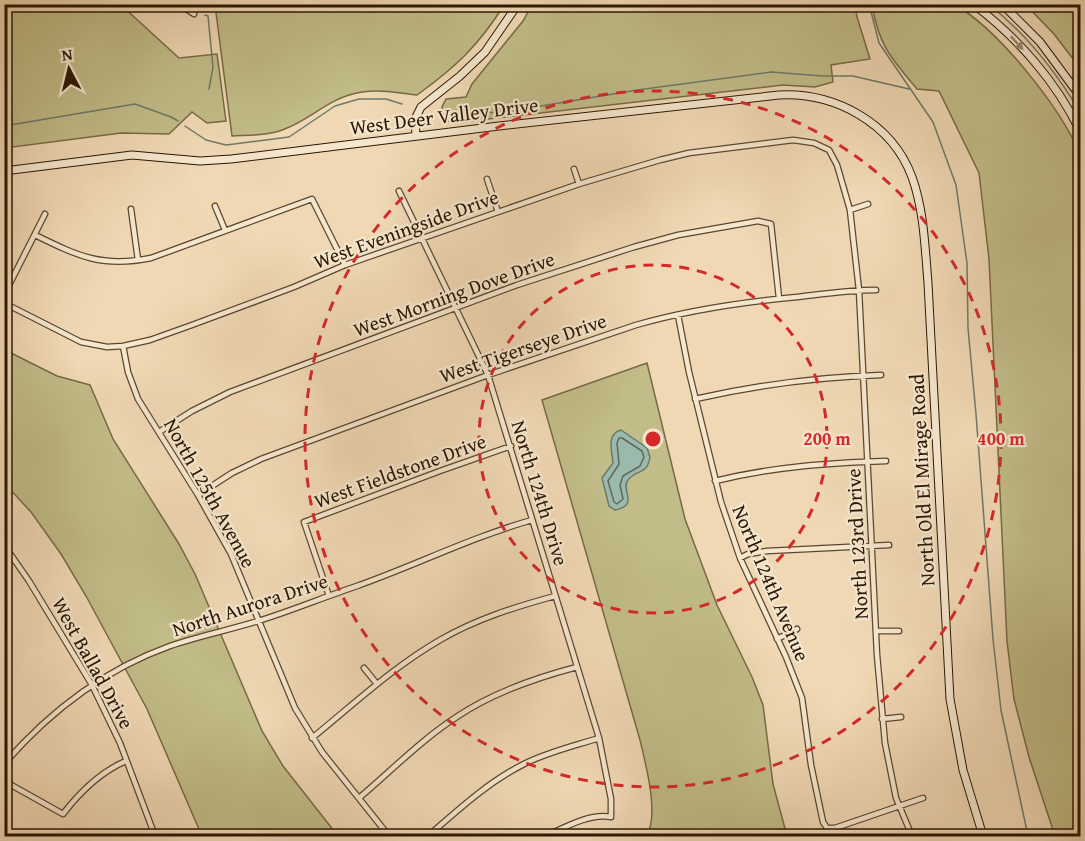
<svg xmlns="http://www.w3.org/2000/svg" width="1085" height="841" font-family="'Gentium Book Plus',serif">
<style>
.green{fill:#c1bc88;stroke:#766a45;stroke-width:1.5}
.water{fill:#9abaae;stroke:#6d7969;stroke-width:1.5}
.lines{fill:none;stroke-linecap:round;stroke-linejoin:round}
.shore{stroke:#626858;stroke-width:1.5}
.stream{stroke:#6d7969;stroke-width:1.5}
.street-casing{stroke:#5c472e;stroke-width:7}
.secondary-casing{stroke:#2a1702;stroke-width:9}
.street{stroke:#f5e6ce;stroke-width:4.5}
.secondary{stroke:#f5e6ce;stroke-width:7}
.oneway{fill:#9a8972}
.ring{fill:none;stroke:#d62828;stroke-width:3;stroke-dasharray:10 8}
.labels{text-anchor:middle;stroke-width:4.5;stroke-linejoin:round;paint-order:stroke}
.street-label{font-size:20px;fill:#2a1702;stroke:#f5e6ce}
.centre{fill:#d62828;stroke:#f5e6ce;stroke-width:3}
.ring-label{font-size:18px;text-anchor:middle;font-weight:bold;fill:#d62828;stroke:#f5e6ce;stroke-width:4.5;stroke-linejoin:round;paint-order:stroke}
</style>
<rect width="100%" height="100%" fill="#f0d8b4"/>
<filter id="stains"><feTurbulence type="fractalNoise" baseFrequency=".00333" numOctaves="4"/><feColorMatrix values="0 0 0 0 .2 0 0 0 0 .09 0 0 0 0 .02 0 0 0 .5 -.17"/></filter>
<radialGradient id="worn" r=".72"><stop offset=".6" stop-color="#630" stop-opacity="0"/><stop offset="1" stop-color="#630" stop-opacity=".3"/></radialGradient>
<path class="green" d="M5,4L121,5L179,58L217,54L226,121L207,123L192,112L169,134L121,133L5,148L4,17L9,14L5,9Z
M954,4C999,30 1060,107 1080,154V836H1055L1029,757L1014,699L1007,641L989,259L979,173L939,91L917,89C891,58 879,46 872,5Z
M215,5V4L504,5C479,45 456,67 417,95C399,93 381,89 362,92C330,97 314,117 287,128C270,136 250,135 232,136Z
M532,5H855L857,17L870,59L831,65L833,82L815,87L783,85L453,123L443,119L442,107L446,99L466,97L472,84L523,21Z
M1026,5H1080V68L1054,34Z
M5,350L57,376L90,385L113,439L179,544L195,574L262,731L283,766L338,836H202L147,709L86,596L61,554L31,512L5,484Z
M647,363L685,519L717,605L752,677L763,705L773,784L787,836H647C659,812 646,766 640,740L542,400Z"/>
<path class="water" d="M621,430L647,448L650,457C647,476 636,469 628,480C620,490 640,505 615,510L609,506L602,478L613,463C612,451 606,434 621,430Z"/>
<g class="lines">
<path class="shore" d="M619,438H622L642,451L644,457L640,466L623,476L620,485L623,499L617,504L614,502L608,481L619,464L617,443Z"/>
<path class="stream" d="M869,4L879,43L933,122L956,185L967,263L968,328L976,414L993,639L1001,710L1028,836
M988,4C1026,33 1056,72 1080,112
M205,15L208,16L213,67L209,89
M444,113H486L517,110L637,90L771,72L823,76H853L909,89
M4,126L135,104L171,117L178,121
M185,126L206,140L226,145L289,137L335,106L359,99H386L402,104"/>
<g class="street-casing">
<path id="street" d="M179,4L194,14
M574,169L579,184
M487,179L498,212
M399,191L488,375L599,738L611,799V817C590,813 565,827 546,836
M215,206L225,230
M131,209L138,260
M850,210L868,204
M35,235C78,256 102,268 151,258L312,199L345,265
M4,295L45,214
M4,303L81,342L107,347L123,346L150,340L192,325L294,287L345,265L579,184L660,160L689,153L793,140L814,143L829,150L837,165L850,210L859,290L877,655L885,743L896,798L912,836
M678,315L689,372L721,502L740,558L786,657L802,698L811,765L823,822L827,828H835L923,798
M123,346L128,372L138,399L198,495L231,554L295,708L322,752L389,836
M695,399C757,385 818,377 881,375
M159,432L192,411L230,392L517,285L634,247L678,235L758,221L771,224L779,298
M715,481C771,467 828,463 886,461
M198,495L232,473L261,459L488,375L636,325C688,310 743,302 797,297C823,294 850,290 876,290
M4,545L29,581L92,685L120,743L155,836
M740,558L748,554L767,551L889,545
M329,596L304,522L440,471L511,446
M877,631H899
M777,639L797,629
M364,668L377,684
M882,719L901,717
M312,738C354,704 393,667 440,640C476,619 515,607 555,596
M4,764C50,711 103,670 170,646C199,636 229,630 258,621C291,611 324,597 357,586C416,565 472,537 532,520
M4,781L63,814C80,792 100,772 126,761
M359,798C391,771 422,739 458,716C494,692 535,678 577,667
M428,836C458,810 488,782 524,764C548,752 574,746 599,738"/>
</g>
<g class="secondary-casing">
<path id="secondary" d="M973,4C1017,37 1056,81 1080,131
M1002,4L1040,42L1080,96
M416,136L415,119L421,107L460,76L485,52L518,4
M4,171L132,155L200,161L231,159L499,126L779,95C835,92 892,123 912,177C924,210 925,248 928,283L950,699L963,770L983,836
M4,835L7,836"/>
</g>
<use href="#street" class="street"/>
<use href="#secondary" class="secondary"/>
</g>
<defs><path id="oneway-solid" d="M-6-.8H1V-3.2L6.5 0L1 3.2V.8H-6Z" transform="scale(1.5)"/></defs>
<use class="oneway" href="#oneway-solid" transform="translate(1017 43) rotate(47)"/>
<g class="ring">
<circle cx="653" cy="439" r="174"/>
<circle cx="653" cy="439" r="348"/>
</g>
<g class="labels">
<g class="street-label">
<text transform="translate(444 116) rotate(-7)" y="7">West Deer Valley Drive</text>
<text transform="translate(406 229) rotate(-20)" y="7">West Eveningside Drive</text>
<text transform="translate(454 294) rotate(-20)" y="7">West Morning Dove Drive</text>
<text transform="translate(523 348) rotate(-19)" y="7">West Tigerseye Drive</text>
<text transform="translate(400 471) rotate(-20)" y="7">West Fieldstone Drive</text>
<text transform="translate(922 480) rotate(-93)" y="7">North Old El Mirage Road</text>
<text transform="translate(210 493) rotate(61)" y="7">North 125th Avenue</text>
<text transform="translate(540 493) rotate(73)" y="7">North 124th Drive</text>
<text transform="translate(857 544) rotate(-93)" y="7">North 123rd Drive</text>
<text transform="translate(771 583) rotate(67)" y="7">North 124th Avenue</text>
<text transform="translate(250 605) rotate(-18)" y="7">North Aurora Drive</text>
<text transform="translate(93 663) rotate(61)" y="7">West Ballad Drive</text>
</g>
</g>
<circle cx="653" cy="439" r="9" class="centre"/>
<g class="ring-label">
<text x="827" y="445">200 m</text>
<text x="1001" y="445">400 m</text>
</g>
<rect width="1085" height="841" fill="none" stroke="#f0d8b4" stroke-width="24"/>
<rect x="6" y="6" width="1073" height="829" fill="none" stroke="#2a1702" stroke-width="3"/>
<rect x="12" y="12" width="1061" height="817" fill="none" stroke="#2a1702" stroke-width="1.5"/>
<g transform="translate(69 69) rotate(353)" stroke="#f5e6ce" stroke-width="4.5" paint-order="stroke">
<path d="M0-4.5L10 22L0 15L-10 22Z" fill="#2a1702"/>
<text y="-9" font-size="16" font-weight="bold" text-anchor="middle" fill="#2a1702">N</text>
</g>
<rect width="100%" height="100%" filter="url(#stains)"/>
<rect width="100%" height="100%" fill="url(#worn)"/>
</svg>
